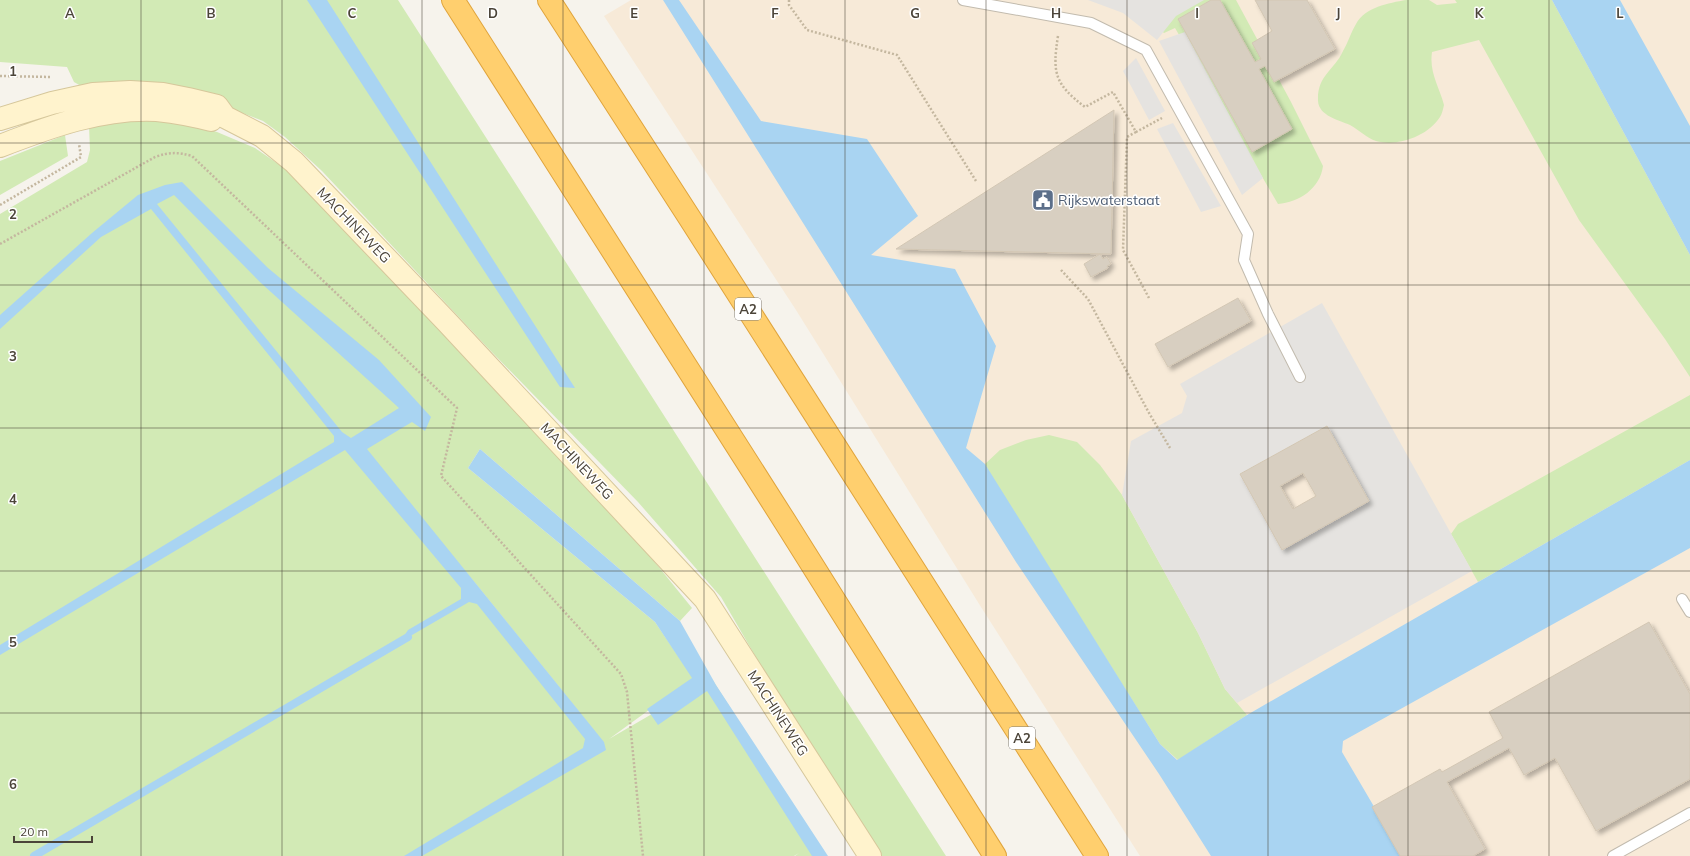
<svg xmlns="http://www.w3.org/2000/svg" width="1690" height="856" font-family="Mulish,sans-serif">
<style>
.commercial{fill:#f7ead8}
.green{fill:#d2eab5;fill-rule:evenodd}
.parking{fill:#e5e3e0;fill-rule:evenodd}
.water{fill:#a9d4f2;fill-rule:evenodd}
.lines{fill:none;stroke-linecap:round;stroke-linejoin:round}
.stream{stroke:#a9d4f2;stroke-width:8}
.building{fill:#d8cfc1;stroke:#d3c7b4;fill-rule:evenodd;filter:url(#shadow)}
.lane-casing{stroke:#c2bbae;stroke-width:12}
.secondary-casing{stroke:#d6c79b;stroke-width:24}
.highway-casing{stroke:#e0a43c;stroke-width:24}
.path{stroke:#c4b79f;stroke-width:2.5;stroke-dasharray:2 2;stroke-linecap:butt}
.lane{stroke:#fff;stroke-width:10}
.secondary{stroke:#fff3cd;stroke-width:22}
.highway{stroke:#ffcf6e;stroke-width:22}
.grid{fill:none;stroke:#4b4439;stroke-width:1;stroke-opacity:0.55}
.labels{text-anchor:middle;stroke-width:3;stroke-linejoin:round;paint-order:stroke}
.shield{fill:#fff;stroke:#817c74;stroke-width:1}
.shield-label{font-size:13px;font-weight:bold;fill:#4b4439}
.service-label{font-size:14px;fill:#4e5e75;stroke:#fff;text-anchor:start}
.street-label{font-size:14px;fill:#4b4439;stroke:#fff}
.grid-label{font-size:13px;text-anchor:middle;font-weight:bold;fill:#4b4439;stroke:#fff;stroke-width:3;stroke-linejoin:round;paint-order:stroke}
</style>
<defs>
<filter id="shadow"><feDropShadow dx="3.5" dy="3.5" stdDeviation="2" flood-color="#0004"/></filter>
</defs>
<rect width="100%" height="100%" fill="#f6f3ec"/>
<path class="commercial" d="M631,0H1690V856H1140L981,607L796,310L604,16Z"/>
<path class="green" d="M0,0H398L946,856H881L775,690L721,597L638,502L486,346L322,171L285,137L263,121L187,92L81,86L74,82L67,67L0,62Z
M1128,0H1236L1291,102L1323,166C1320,189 1299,202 1278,204L1175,28L1164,33Z
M1406,0H1429L1437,5L1457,3L1455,0H1552L1690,255V377L1665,339L1579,220L1479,40L1432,52C1429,73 1439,86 1444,105C1443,109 1442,114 1440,117C1428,136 1398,147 1376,141C1367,138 1359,130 1350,125C1339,120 1319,116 1318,101C1317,75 1334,71 1343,51C1348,43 1351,32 1356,24C1365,7 1389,3 1406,0Z
M122,120H171L217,132L255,148L284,168L328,207L619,518L692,608L680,621L480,449L468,468L655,622L693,678L609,739L712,679L824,856H795L799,853L794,856H0V214L87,162L90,150L89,126ZM367,453L480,589L589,724Z
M65,135L68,156L0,195V161Z
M1690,395V460L1478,582L1451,534L1458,524Z
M1049,435L1077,442L1100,465L1122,495L1198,633L1225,689L1247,715L1178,760L1160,744L996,484L985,464L1000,450L1026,440Z"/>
<path class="parking" d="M1088,0H1204L1176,16L1157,40L1123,13Z
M1185,32L1263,178L1242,195L1159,41Z
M1136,58L1165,111L1149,120L1123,71Z
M1173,123L1221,206L1201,212L1157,129Z
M1322,303L1472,571L1237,703L1225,689L1198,633L1122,495L1131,441L1182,413L1187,396L1180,384ZM1327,426L1369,501L1282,549L1240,474Z"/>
<path class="water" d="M307,0H327L575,388L560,387Z
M663,0H679L761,121L867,139L918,216L871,255L955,269L996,346L966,448L985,464L1160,744L1177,760L1247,715L1690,460V548L1343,741L1342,752L1403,856H1211L1159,774L1016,562Z
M1552,0H1620L1690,126V255Z
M182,182L268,268L379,360L431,417L425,431L412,422L367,449L604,742L606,750L422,856H404L583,748L585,739L477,604L469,602L400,642L408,630L461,599V588L345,450L0,655V645L334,442V436L151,209L101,237L0,329V315L92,233L138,195L165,185ZM174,195L261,283L399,408L351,438L342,432L157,204Z
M480,449L680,621L716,685L828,856H812L707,691L658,725L647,709L692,678L655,622L468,468Z"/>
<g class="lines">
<path class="stream" d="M34,856L408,637"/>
</g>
<path class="building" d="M1211,0H1220L1255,62L1261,59L1252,43L1272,31L1255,0H1307L1335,49L1274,82L1265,66L1259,69L1292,129L1252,152L1178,19Z
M1114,110L1111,254L896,249Z
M1100,254L1103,259L1107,257L1111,264L1107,266L1108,268L1091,277L1084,264Z
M1238,298L1251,321L1168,367L1155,344Z
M1327,426L1369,501L1282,550L1240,474ZM1303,473L1316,496L1293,509L1280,486Z
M1649,622L1690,694V779L1596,831L1555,758L1524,775L1509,748L1447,782L1485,849L1473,856H1400L1372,807L1440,769L1442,772L1503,738L1489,712Z"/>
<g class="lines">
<g class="lane-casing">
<path id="lane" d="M963,0L1091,23L1146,50L1248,234L1244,260L1268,314L1300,377
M1682,599L1690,612
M1613,856L1690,813"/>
</g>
<g class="secondary-casing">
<path id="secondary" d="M0,119L52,103L93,94L130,92L163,94L188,99L217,106L225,117L262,136L294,162L447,322L705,599L870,856
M0,146C49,127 103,107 157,110C175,112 193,115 211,120"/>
</g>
<g class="highway-casing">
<path id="highway" d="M453,0L784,520L995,856
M549,0L689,217L1097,856"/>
</g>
<path class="path" d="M789,0V5L807,30L897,55L976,181
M1058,36C1052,74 1055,84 1085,107L1113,92L1136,132L1162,118
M0,76L52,77
M1136,132L1127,137L1123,250L1149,298
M0,205L81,157L79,144
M0,244L155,157C169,152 178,152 192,156L457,408L441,476L621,674L627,692L643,856
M1061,270L1088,299L1149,413L1170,448"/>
<use href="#lane" class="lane"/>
<use href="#secondary" class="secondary"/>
<use href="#highway" class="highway"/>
</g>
<path class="grid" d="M141,0V856M282,0V856M422,0V856M563,0V856M704,0V856M845,0V856M986,0V856M1127,0V856M1268,0V856M1408,0V856M1549,0V856M0,143H1690M0,285H1690M0,428H1690M0,571H1690M0,713H1690"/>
<defs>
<g id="civic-square" transform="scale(1.15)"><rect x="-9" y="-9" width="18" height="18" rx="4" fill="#5c6f8a" stroke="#fff"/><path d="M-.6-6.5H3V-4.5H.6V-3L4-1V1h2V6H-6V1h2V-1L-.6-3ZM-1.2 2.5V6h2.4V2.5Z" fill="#fff"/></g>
</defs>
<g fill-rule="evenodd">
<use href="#civic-square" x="1043" y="200"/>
</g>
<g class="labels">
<g class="shield">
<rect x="735" y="298" width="26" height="22" rx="3"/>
<rect x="1009" y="727" width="26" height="22" rx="3"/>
</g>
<g class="shield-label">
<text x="748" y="314">A2</text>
<text x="1022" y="743">A2</text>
</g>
<g class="service-label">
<text x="1058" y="205">Rijkswaterstaat</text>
</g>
<g class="street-label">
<text transform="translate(354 225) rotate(46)" y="5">MACHINEWEG</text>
<text transform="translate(577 461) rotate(47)" y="5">MACHINEWEG</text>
<text transform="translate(778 713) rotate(57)" y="5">MACHINEWEG</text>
</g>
</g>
<g class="grid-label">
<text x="70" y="18">A</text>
<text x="211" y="18">B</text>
<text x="352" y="18">C</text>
<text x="493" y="18">D</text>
<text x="634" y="18">E</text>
<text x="775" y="18">F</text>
<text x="915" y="18">G</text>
<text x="1056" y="18">H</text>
<text x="1197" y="18">I</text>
<text x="1338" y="18">J</text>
<text x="1479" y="18">K</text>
<text x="1620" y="18">L</text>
<text x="13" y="76">1</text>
<text x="13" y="219">2</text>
<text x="13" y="361">3</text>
<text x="13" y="504">4</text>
<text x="13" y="647">5</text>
<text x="13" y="789">6</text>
</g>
<path d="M14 836v6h78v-6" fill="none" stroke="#4b4439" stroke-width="2"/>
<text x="20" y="836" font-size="12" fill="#4b4439" stroke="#ffffff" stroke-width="3" paint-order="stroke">20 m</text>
</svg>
